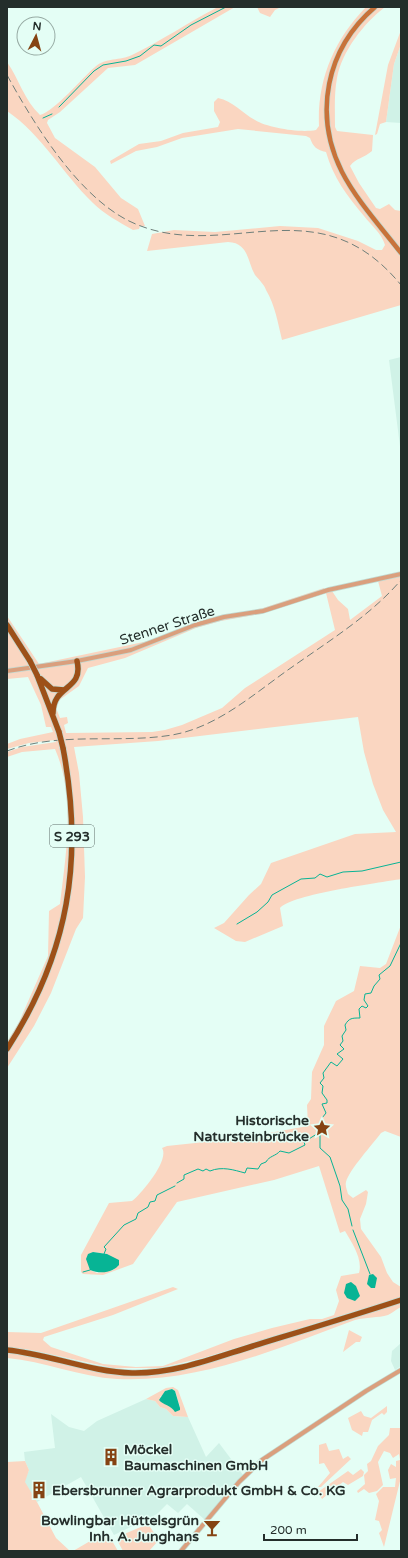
<svg xmlns="http://www.w3.org/2000/svg" width="408" height="1558" font-family="'Varela Round',sans-serif">
<style>
.built{fill:#d0f2e7}
.green{fill:#fad6c1;fill-rule:evenodd}
.water{fill:#07b495}
.lines{fill:none;stroke-linecap:round;stroke-linejoin:round}
.stream{stroke:#07b495;stroke-width:1}
.tertiary-casing{stroke:#c1d9d1;stroke-width:5.5}
.secondary-casing{stroke:#c1d9d1;stroke-width:6}
.trunk-casing{stroke:#c1d9d1;stroke-width:7}
.tertiary{stroke:#da9f7d;stroke-width:4}
.secondary{stroke:#c8723a;stroke-width:4.5}
.trunk{stroke:#9d5018;stroke-width:5.5}
.rail{stroke:#6f7f7a;stroke-width:1;stroke-dasharray:8 4;stroke-linecap:butt}
.trunk-bridge-casing{stroke:#c1d9d1;stroke-width:7;stroke-linecap:butt}
.trunk-bridge{stroke:#9d5018;stroke-width:5.5}
.labels{text-anchor:middle;stroke-width:3;stroke-linejoin:round;paint-order:stroke}
.shield{fill:#e4fef5;stroke:#5e6c68;stroke-width:1}
.shield-label{font-size:13px;font-weight:bold;fill:#242e2b}
.street-label{font-size:14px;fill:#242e2b;stroke:#e4fef5}
.poi-label{font-size:14px;font-weight:bold;fill:#242e2b;stroke:#e4fef5;text-anchor:end}
</style>
<rect width="100%" height="100%" fill="#e4fef5"/>
<path class="built" d="M401,44V123L386,122L394,64Z
M401,357V454L389,360Z
M401,1343V1366L395,1370L391,1361L392,1351Z
M146,1399L155,1401L160,1407L166,1409L173,1416L188,1417L206,1457L219,1443L243,1475L205,1520L187,1504L178,1513L167,1504L157,1514L114,1535L81,1477L37,1502L24,1482L29,1470L25,1461L24,1452L55,1448L51,1414L69,1427L84,1431L97,1421Z"/>
<path class="green" d="M218,7H235L135,65L108,68L60,112L48,120L47,123L55,138L95,167L121,198L138,209L145,226H140L139,229L133,230C119,222 104,214 93,203C62,173 42,135 7,111V62C19,79 24,100 40,115C55,111 82,78 95,67C106,57 120,61 132,55C161,41 189,22 218,7Z
M257,7H281L275,10L270,17L260,13Z
M366,7H385C364,23 342,51 337,78C334,94 335,111 335,127L337,131L373,135L372,151C364,158 356,158 350,166L359,183L376,208L380,209L389,204L395,210L401,211V305L282,340C278,323 275,305 266,290C264,284 259,280 255,275C247,261 249,243 228,242L147,251L152,234L174,230L215,232L280,226L318,228L358,241L376,250H382L385,245C382,234 371,225 364,216C347,196 333,177 326,152C317,150 313,147 310,138L306,136L238,129L182,138L157,147L136,151L111,164L110,161L139,144L161,141L183,133L218,127L220,122L214,111V102L218,98C233,101 242,113 255,120C268,128 300,133 316,130L319,126C317,80 334,40 366,7Z
M401,30V44L394,64L386,122L380,124L377,134L375,135L388,65Z
M401,576V879C379,883 292,894 280,908L283,926L245,942L236,941L214,928L224,923L249,895L261,884L271,863L355,834L396,832L383,810L373,784L364,752L358,717L158,741L74,747L79,773L83,817L85,877L83,918L76,929L51,993L34,1026L7,1068V1042L19,1022L48,956L49,911L60,904C66,853 76,797 55,749L22,752L7,757V752L22,747L56,742L55,740L29,743L7,749V744L20,739L53,732L51,727H46L41,705L28,677L7,679V616L39,664L153,640L186,626L263,608L324,588L326,592L332,591L338,600L348,609L350,620L382,596L378,581ZM326,593L335,630L245,688L222,708L182,725L165,730L152,732L66,733L64,725L68,723L67,717L60,718L56,708L58,701L79,686L88,668L125,658L196,628L221,621L260,614Z
M401,925V1137L385,1131L381,1133C373,1144 349,1170 346,1182C345,1186 347,1190 348,1194L353,1198L366,1190L368,1192L366,1204L360,1219L361,1229L381,1257L387,1273L393,1282L401,1287V1297L203,1358L159,1368H113L31,1350L7,1347V1332L41,1333L173,1287L178,1289L113,1315L44,1337L43,1340L51,1347L103,1364L136,1367L163,1366L234,1339L272,1328L310,1319H322L334,1315L339,1301L336,1290L341,1276L359,1273C363,1259 352,1243 345,1231L340,1233L319,1166L274,1180L177,1202L133,1264L103,1275L83,1274L81,1272V1255L109,1203L132,1201C141,1194 170,1160 162,1148L167,1146L242,1138L308,1126L307,1105L311,1099L312,1072L324,1045V1026L336,1001L354,991L360,966L380,968L386,964ZM93,1252L107,1254L114,1270L97,1273L90,1270Z
M401,1303V1307C397,1309 392,1313 388,1315C378,1318 366,1317 355,1320C279,1348 200,1383 117,1379C80,1377 44,1361 7,1358V1353L35,1356L98,1371L155,1374Z
M349,1330L362,1337L360,1342H356L343,1352Z
M173,1387L178,1390L188,1417L173,1416L166,1409L160,1407L155,1401L146,1399L166,1388ZM172,1389L175,1391L180,1407L173,1409L160,1396H163L165,1391Z
M387,1406V1412L384,1415L382,1413L372,1420L368,1432H363L362,1436L352,1430L348,1418L361,1411L364,1416L371,1418Z
M390,1428H401V1477L384,1547L379,1533L382,1530L379,1521L375,1520L379,1501L376,1494L383,1487H395L396,1478L390,1479L388,1470L391,1464L396,1467V1461L400,1460L399,1454L393,1458L390,1453L384,1451L378,1462L383,1485L377,1491L369,1493L364,1489L358,1493L357,1491L365,1484L364,1475L368,1471L367,1464L371,1461L378,1446L389,1435Z
M326,1443L329,1451L339,1449L343,1459L348,1456L351,1459L321,1487H318L330,1473L324,1463L319,1464V1445Z
M25,1461L29,1470L25,1482L37,1502L56,1538L70,1551H7V1462Z
M361,1469L364,1472L363,1476L348,1485L343,1482L322,1499L318,1492L348,1471L353,1475Z
M148,1524L159,1540L149,1551H123L117,1540V1537Z
M104,1533L108,1534L118,1551H73Z"/>
<path class="water" d="M93,1252L107,1254L119,1260V1265C112,1273 100,1274 90,1270L86,1259L88,1254Z
M373,1274L377,1278L375,1288H371L367,1284L369,1275Z
M351,1282L356,1286L360,1296L355,1301L347,1298L344,1293L346,1284Z
M172,1389L175,1391L180,1408V1410L175,1412C171,1405 163,1405 159,1400L165,1391Z"/>
<g class="lines">
<path class="stream" d="M59,107L94,71L103,65L126,61L140,56L154,45L161,46L191,25L226,7
M43,118L52,114
M237,924L257,912L268,902L272,895L281,890L301,879L315,878L320,874L327,877L343,872L362,871L401,862
M320,1133V1148L330,1157L340,1186L342,1200L348,1209L352,1226
M177,1183L184,1179V1175L198,1169L203,1171L206,1169L210,1171C222,1166 234,1170 245,1173L247,1168L258,1169L261,1164L266,1162C269,1156 276,1156 280,1151L289,1153L305,1145L304,1142L320,1132L323,1122L322,1118L326,1113L322,1104L327,1103V1100L322,1093L323,1086L320,1083L324,1078L323,1073L331,1062L337,1066L343,1059L337,1054L344,1049L340,1045L343,1041L342,1036L346,1030L345,1025C349,1018 352,1018 360,1018L359,1009L362,1006L366,1008L368,1006L364,1000L365,994L371,993L374,986L380,979L379,975L390,966L401,943V937
M353,1230L370,1274
M104,1254L106,1249L104,1247L124,1225L136,1219L138,1213L148,1207L150,1202L155,1201L157,1195L175,1186
M83,1272L90,1270"/>
<g class="tertiary-casing">
<path id="tertiary" d="M7,671L77,661L131,650L195,625L224,617L263,611L328,590L401,574
M181,1551L239,1482L262,1460L366,1391L401,1370"/>
</g>
<g class="secondary-casing">
<path id="secondary" d="M375,7C326,49 313,114 342,172C357,201 381,227 401,253"/>
</g>
<g class="trunk-casing">
<path id="trunk" d="M7,625L30,661
M37,675L59,732
M41,679L52,689L64,690
M53,713C53,684 84,691 77,661
M7,1049C69,953 84,859 63,748
M7,1350C49,1354 90,1372 132,1373C174,1374 214,1358 253,1346C302,1331 352,1316 401,1300"/>
</g>
<use href="#tertiary" class="tertiary"/>
<use href="#secondary" class="secondary"/>
<use href="#trunk" class="trunk"/>
<path class="rail" d="M7,75C34,124 76,193 127,220C222,268 315,180 401,285
M7,751C60,731 118,744 172,735C219,727 257,691 295,665C332,639 372,614 401,580"/>
<g class="trunk-bridge-casing">
<path id="trunk-bridge" d="M30,661L37,675
M59,732L63,748"/>
</g>
<use href="#trunk-bridge" class="trunk-bridge"/>
</g>
<defs>
<g id="sight-bare" transform="scale(1.38)"><path d="M0-6L1.8-2.2L6-1.7L2.9 1.2L3.7 5.4L0 3.3L-3.7 5.4L-2.9 1.2L-6-1.7L-1.8-2.2Z" fill="#854313" stroke="#e4fef5" stroke-width="2.5" paint-order="stroke"/></g>
<g id="building-bare" transform="scale(1.38)"><path d="M-4-6H4V6H1V3H-1V6H-4ZM-2.5-4.3h1.7v1.8h-1.7ZM.8-4.3h1.7v1.8H.8ZM-2.5-1h1.7V.8h-1.7ZM.8-1h1.7V.8H.8Z" fill="#854313" stroke="#e4fef5" stroke-width="2.5" paint-order="stroke"/></g>
<g id="bar-bare" transform="scale(1.38)"><path d="M-6-5H6L.8 .8V4.5H3.5V6h-7V4.5H-.8V.8Z" fill="#854313" stroke="#e4fef5" stroke-width="2.5" paint-order="stroke"/></g>
</defs>
<g fill-rule="evenodd">
<use href="#sight-bare" x="322" y="1128"/>
<use href="#building-bare" x="111" y="1457"/>
<use href="#building-bare" x="39" y="1490"/>
<use href="#bar-bare" x="212" y="1528"/>
</g>
<g class="labels">
<rect class="shield" x="50" y="825" width="44" height="22" rx="3"/>
<g class="shield-label">
<text x="72" y="841">S 293</text>
</g>
<g class="street-label">
<text transform="translate(167 625) rotate(-18)" y="5">Stenner Straße</text>
</g>
<g class="poi-label">
<text x="309" y="1125">Historische<tspan x="309" dy="16">Natursteinbrücke</tspan></text>
<text x="124" y="1454" text-anchor="start">Möckel<tspan x="124" dy="16">Baumaschinen GmbH</tspan></text>
<text x="52" y="1495" text-anchor="start">Ebersbrunner Agrarprodukt GmbH &amp; Co. KG</text>
<text x="199" y="1525">Bowlingbar Hüttelsgrün<tspan x="199" dy="16">Inh. A. Junghans</tspan></text>
</g>
</g>
<rect width="408" height="1558" fill="none" stroke="#242e2b" stroke-width="16"/>
<g transform="translate(36 36) rotate(6)"><circle r="19" fill="#e4fef5" stroke="#97aba4"/>
<path d="M0-3L7 15L0 10L-7 15Z" fill="#854313"/>
<text y="-6" font-size="11" font-weight="bold" text-anchor="middle" fill="#242e2b">N</text>
</g>
<path d="M264 1534v6h93v-6" fill="none" stroke="#242e2b" stroke-width="2"/>
<text x="270" y="1534" font-size="12" fill="#242e2b" stroke="#e4fef5" stroke-width="3" paint-order="stroke">200 m</text>
</svg>
